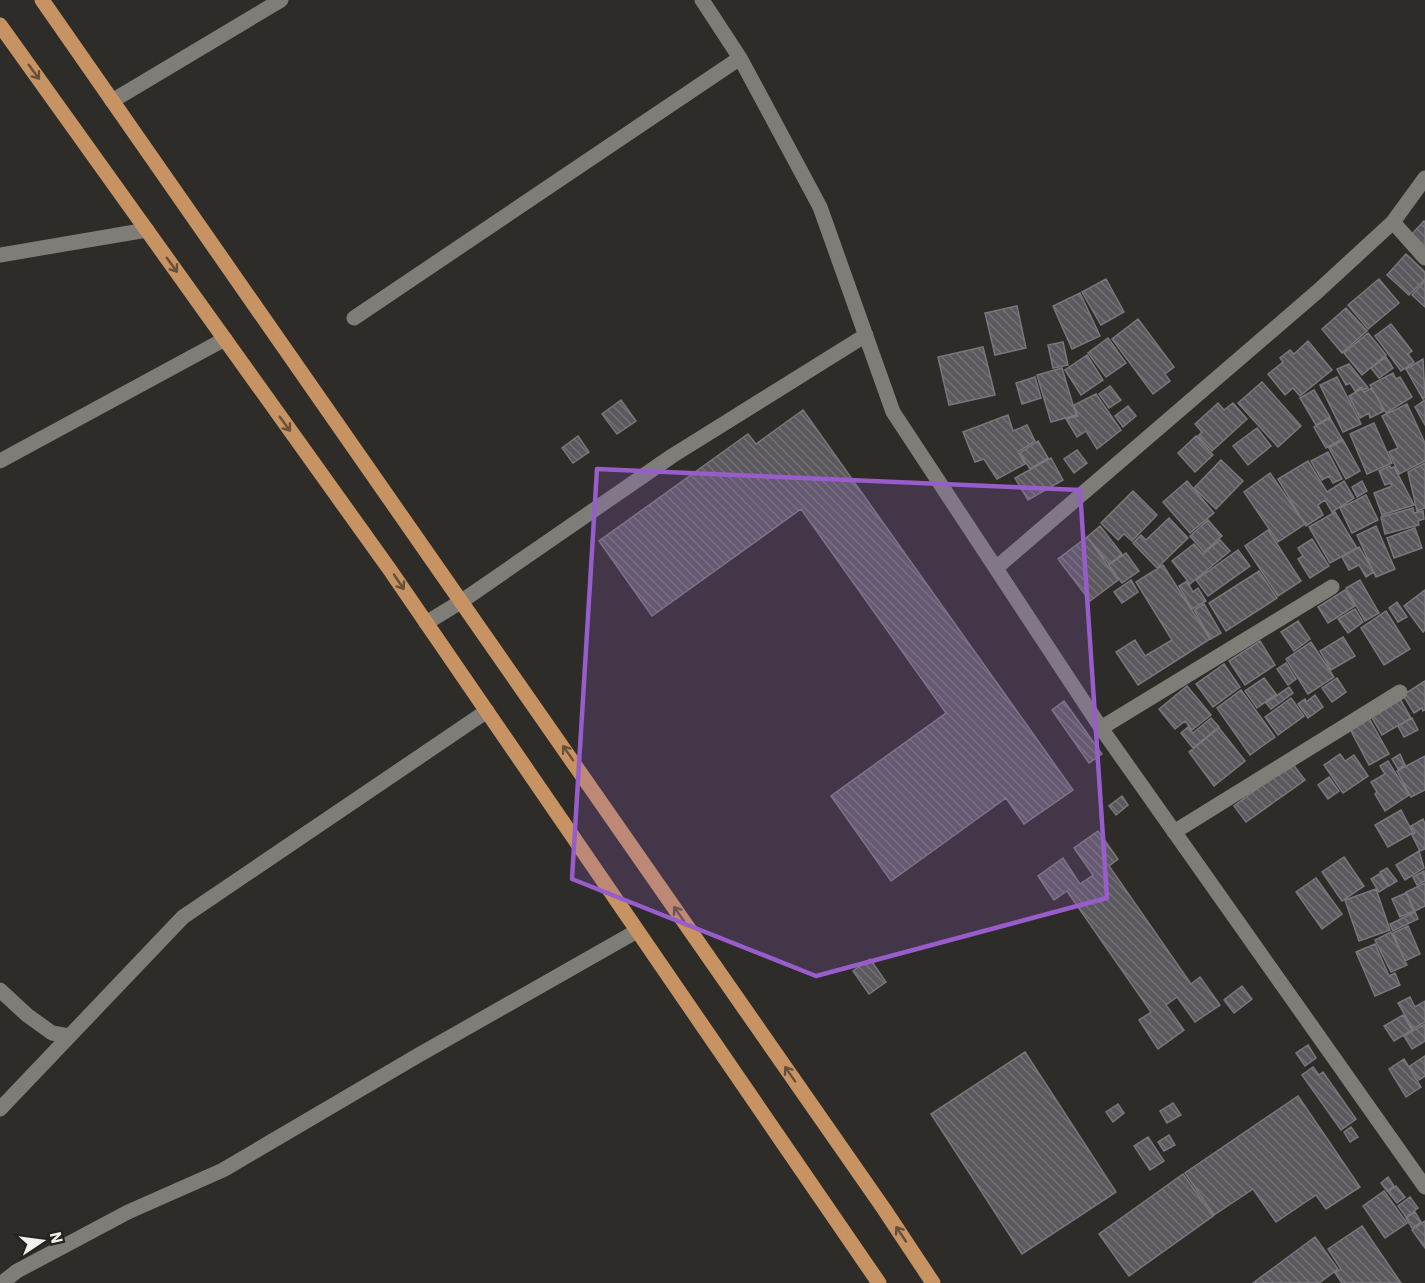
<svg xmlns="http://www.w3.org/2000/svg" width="1425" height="1283" font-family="'IBM Plex Sans',sans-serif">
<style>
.building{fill:url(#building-back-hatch);stroke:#7a777c;stroke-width:1.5}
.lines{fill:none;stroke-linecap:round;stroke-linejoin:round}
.minor{stroke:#7e7d78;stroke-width:15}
.major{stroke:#c79362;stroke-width:15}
.oneway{stroke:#65503a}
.marked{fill:#985dca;fill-opacity:0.2;stroke:#985dca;stroke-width:4.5;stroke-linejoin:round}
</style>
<defs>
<pattern id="building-back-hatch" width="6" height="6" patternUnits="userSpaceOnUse" patternTransform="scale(1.5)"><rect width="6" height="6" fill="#5b595d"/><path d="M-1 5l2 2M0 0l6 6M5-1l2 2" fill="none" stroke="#737175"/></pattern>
</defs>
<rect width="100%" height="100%" fill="#2d2c28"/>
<path class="building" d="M1424,221L1425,223V250L1410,236Z
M1406,254L1425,272V279L1409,295L1387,275Z
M1106,279L1124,312L1101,325L1082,292Z
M1379,279L1399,303L1368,329L1348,305Z
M1425,281V307L1412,295Z
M1080,293L1100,336L1072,349L1053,306Z
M1017,306L1026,348L995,355L985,313Z
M1346,308L1367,331L1342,353L1322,329Z
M1138,319L1174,367L1165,374L1170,381L1153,394L1112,339Z
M1391,324L1412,351L1408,354L1414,362L1401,371L1375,336Z
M1368,333L1386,355L1362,375L1344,353Z
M1108,338L1126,363L1106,377L1088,353Z
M1308,341L1332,370L1300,396L1293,388L1285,395L1268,374L1283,362L1280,358L1290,350L1294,354Z
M1063,342L1068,365L1053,368L1048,345Z
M983,347L995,395L949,405L938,357Z
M1087,355L1103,380L1081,395L1065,370Z
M1386,357L1393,368L1379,378L1371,368Z
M1423,359L1425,397L1423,399L1406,369Z
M1349,364L1368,388L1363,390L1362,387L1355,391L1350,383L1346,385L1337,369Z
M1062,368L1076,415L1051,422L1037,375Z
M1393,373L1396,379L1400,377L1412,397L1386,413L1370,385Z
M1035,377L1041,398L1022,404L1016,383Z
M1337,377L1361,424L1343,432L1320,385Z
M1262,382L1301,426L1278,447L1238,403Z
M1110,386L1121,400L1109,408L1099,394Z
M1372,388L1384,411L1370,418L1369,413L1360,418L1349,396L1361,389L1364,392Z
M1314,390L1330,417L1316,425L1300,398Z
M1096,394L1121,430L1097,449L1086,431L1077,437L1066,419L1078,416L1074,405Z
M621,400L636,421L617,434L602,414Z
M1425,400V425L1415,407Z
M1218,403L1224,410L1233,403L1247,419L1212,451L1198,436L1202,432L1195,424Z
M1407,404L1425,443V461L1399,474L1389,452L1398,448L1382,416Z
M1128,406L1136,416L1123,427L1115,416Z
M803,410L1073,790L1024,824L1006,798L891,881L831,796L946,713L801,509L652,616L599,541L748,434L756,444Z
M1008,415L1013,431L1027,425L1035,441L1018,452L1025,464L997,479L984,459L975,462L963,432Z
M1330,418L1342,439L1326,448L1314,427Z
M1374,423L1392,463L1367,474L1350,434Z
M1257,428L1271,446L1248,465L1233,446Z
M578,436L589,452L573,463L562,448Z
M1196,436L1213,455L1195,472L1178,453Z
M1343,440L1360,471L1346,479L1329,448Z
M1038,441L1048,458L1030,469L1020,453Z
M1077,450L1087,463L1074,473L1064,459Z
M1328,452L1342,479L1333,483L1329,476L1322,480L1311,461Z
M1051,458L1063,480L1028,500L1015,478Z
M1221,460L1243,481L1216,509L1194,488Z
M1308,461L1327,492L1344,481L1354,498L1332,512L1325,500L1318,505L1323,515L1306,526L1278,479Z
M1425,463V508L1417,511L1408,472Z
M1390,466L1391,468L1394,467L1414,505L1382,515L1374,493L1392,486L1390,483L1385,485L1379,471Z
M1270,473L1305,524L1278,542L1244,492Z
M1187,481L1214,513L1190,533L1163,502Z
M1362,481L1367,491L1357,497L1352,487Z
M1133,491L1157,515L1132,541L1124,534L1118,540L1101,523Z
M1366,495L1378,520L1352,533L1340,508Z
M1413,508L1414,513L1423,511L1424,519L1418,521L1419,525L1385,534L1381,517Z
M1335,512L1357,548L1330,563L1309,527Z
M1169,518L1188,538L1157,568L1133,543L1141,535L1146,540Z
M1208,520L1222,536L1204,552L1190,536Z
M1100,526L1122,554L1109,564L1087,537Z
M1376,526L1395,569L1376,577L1357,535Z
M1415,528L1422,548L1394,558L1387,538Z
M1268,530L1301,581L1278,596L1245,546Z
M1087,537L1118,580L1090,601L1058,559Z
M1312,539L1329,566L1310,578L1298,559L1303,556L1298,548Z
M1220,540L1230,551L1190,584L1172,561L1194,544L1203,554Z
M1359,547L1374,572L1366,577L1359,565L1349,570L1342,557Z
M1238,550L1250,566L1208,596L1196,580Z
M1126,553L1139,571L1122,583L1109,565Z
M1163,565L1210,639L1138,685L1116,652L1135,640L1145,656L1172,640L1136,582Z
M1259,571L1277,598L1226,631L1209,603Z
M1131,580L1138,592L1122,603L1114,592Z
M1360,580L1379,613L1365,621L1346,588Z
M1187,581L1193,592L1198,588L1206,601L1192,609L1179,586Z
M1345,590L1355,606L1328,623L1318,607Z
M1425,590V630L1423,632L1404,606Z
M1397,602L1407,617L1398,622L1389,608Z
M1204,604L1221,633L1211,639L1194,610Z
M1355,609L1363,622L1348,633L1338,619Z
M1386,611L1410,649L1384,665L1361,628Z
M1298,621L1310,639L1294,651L1281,632Z
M1343,637L1355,656L1331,670L1320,651Z
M1260,641L1275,665L1245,685L1229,661Z
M1311,642L1334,677L1308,694L1286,659Z
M1286,663L1296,679L1288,685L1277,669Z
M1224,664L1240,687L1213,707L1196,684Z
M1264,678L1276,694L1257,708L1245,691Z
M1337,678L1346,692L1332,702L1322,688Z
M1425,681V710L1423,711L1422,708L1414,713L1403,695Z
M1187,686L1211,715L1192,730L1185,721L1175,729L1159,709Z
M1289,687L1293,693L1271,709L1266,703Z
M1241,690L1275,737L1250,755L1217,708Z
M1315,695L1323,707L1308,718L1298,704L1305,699L1306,702Z
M1291,698L1304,716L1278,735L1265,717Z
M1400,699L1411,718L1382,735L1371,716Z
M1064,701L1102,754L1089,763L1052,710Z
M1211,718L1219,727L1193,748L1181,733L1188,727L1193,733Z
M1369,718L1389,754L1369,765L1350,729Z
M1412,718L1418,730L1404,737L1398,726Z
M1219,728L1245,761L1214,786L1189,752Z
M1340,754L1345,761L1354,755L1368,776L1343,793L1324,765Z
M1400,754L1405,765L1398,769L1392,759Z
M1425,756V790L1411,797L1397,771Z
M1388,761L1409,795L1385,811L1375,794L1377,792L1371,782L1385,774L1380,766Z
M1292,763L1305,780L1246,822L1234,806Z
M1329,777L1339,791L1328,799L1318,785Z
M1122,796L1128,805L1116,815L1109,806Z
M1401,810L1413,833L1388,847L1375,825Z
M1423,819L1425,824V849L1420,851L1412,835L1415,833L1411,826Z
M1098,831L1118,859L1109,866L1191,984L1200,977L1220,1005L1195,1022L1177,997L1166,1005L1184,1030L1158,1049L1139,1020L1151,1012L1067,891L1054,900L1038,876L1063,858L1080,884L1093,875L1074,848Z
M1419,851L1424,868L1405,880L1396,865Z
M1344,857L1364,886L1342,901L1322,872Z
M1387,868L1397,881L1389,886L1380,872Z
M1424,871L1425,881L1417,885L1413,877Z
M1379,874L1388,886L1379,892L1371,879Z
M1316,878L1342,914L1322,929L1296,892Z
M1425,883V906L1415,911L1406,892Z
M1376,889L1390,930L1359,941L1345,900Z
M1406,893L1414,911L1400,917L1392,899Z
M1415,912L1418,919L1393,931L1390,924Z
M1408,926L1420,954L1405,961L1393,933Z
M1391,932L1407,965L1391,972L1375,940Z
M1375,944L1389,976L1395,973L1400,985L1375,996L1356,952Z
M870,959L886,982L869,994L853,971Z
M1242,986L1252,999L1234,1013L1224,1000Z
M1410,997L1415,1007L1425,1001V1022L1413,1029L1398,1003Z
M1403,1015L1412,1030L1394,1041L1384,1026Z
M1425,1024V1041L1412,1049L1404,1036Z
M1308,1045L1316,1058L1305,1066L1296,1053Z
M1025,1052L1116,1192L1022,1254L931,1114Z
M1425,1056V1076L1419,1080L1410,1066Z
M1404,1059L1421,1087L1406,1097L1389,1069Z
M1313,1067L1319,1075L1323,1072L1356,1119L1341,1130L1302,1075Z
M1298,1096L1360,1187L1326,1209L1316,1195L1276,1222L1253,1189L1214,1215L1185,1173Z
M1173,1103L1181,1115L1167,1123L1160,1111Z
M1118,1104L1124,1113L1113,1122L1106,1112Z
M1351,1127L1358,1137L1350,1142L1344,1132Z
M1169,1135L1175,1145L1164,1151L1158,1142Z
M1148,1137L1164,1161L1150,1170L1134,1146Z
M1183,1174L1213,1216L1129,1276L1099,1234Z
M1388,1177L1394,1186L1387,1191L1381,1183Z
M1396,1186L1405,1197L1397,1203L1388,1192Z
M1384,1191L1407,1223L1385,1238L1363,1206Z
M1410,1197L1418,1208L1406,1217L1398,1206Z
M1415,1212L1421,1222L1412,1228L1406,1218Z
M1425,1221V1248L1412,1230Z
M1362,1226L1401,1283H1342L1335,1273L1341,1269L1328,1249Z
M1315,1237L1338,1269L1319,1283H1253Z"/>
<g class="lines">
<path class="minor" d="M702,0L740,58L820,207L893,412L1101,728L1425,1187
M112,101L281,0
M1393,222L1425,258
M0,255L147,230
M354,318L740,58
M0,461L225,339
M996,568L1318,291L1393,222L1425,178
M426,623L462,601L672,456L866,335
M1101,728L1332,587
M1174,832L1400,692
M0,990L27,1015L52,1033L69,1036
M0,1109L183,917L487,711
M2,1283L17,1271L128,1212L223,1170L417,1056L637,931"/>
<path class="major" d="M42,0L884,1209L933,1283
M0,25L390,570L879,1283"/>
</g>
<defs><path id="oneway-shaft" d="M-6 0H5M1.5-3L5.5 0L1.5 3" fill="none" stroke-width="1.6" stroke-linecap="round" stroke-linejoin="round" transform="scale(1.5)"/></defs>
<g class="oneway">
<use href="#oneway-shaft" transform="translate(34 72) rotate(54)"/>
<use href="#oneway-shaft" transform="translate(172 265) rotate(54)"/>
<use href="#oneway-shaft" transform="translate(285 424) rotate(54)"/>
<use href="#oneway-shaft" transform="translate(399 582) rotate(56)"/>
<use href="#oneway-shaft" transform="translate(568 753) rotate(-125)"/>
<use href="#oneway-shaft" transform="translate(679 914) rotate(-125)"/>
<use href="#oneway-shaft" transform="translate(790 1074) rotate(-125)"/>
<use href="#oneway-shaft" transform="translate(901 1234) rotate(-124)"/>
</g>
<path class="marked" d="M597,469L1080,490L1107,898L816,976L572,879Z"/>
<g transform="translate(42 1241) rotate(77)" stroke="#24231f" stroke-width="4.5" paint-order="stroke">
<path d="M0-4.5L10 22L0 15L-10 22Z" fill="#f1f0ed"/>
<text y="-9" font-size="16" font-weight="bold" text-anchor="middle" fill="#f1f0ed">N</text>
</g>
</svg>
